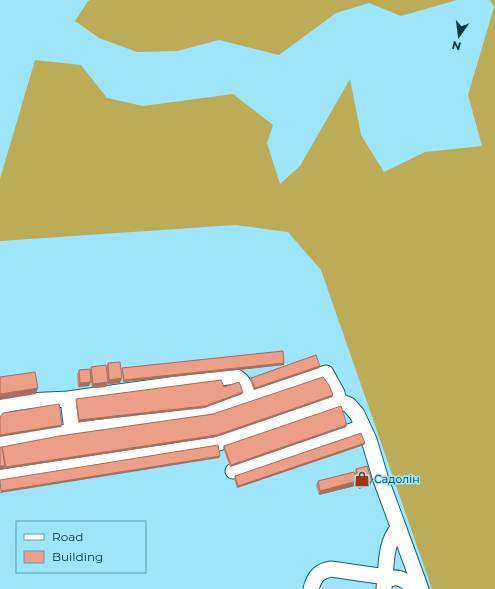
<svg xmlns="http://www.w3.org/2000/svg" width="495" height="589" font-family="Montserrat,sans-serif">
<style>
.forest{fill:#bcac58}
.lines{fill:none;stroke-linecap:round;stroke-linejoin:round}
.minor-casing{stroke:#106377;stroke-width:17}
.minor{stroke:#fff;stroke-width:15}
.wall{fill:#cb8973}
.shaded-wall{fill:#a56f5e}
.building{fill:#ec9f86;stroke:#a56f5e}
.labels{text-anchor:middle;stroke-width:3;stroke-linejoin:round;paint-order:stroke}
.poi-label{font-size:11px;fill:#07333e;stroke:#9ce5fc;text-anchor:start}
</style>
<rect width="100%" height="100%" fill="#9ce5fc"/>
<path class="forest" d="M90,0H457L401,16L369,3L336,13L279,55L219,40L177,51L137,52L99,38L75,21L88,1Z
M490,0H495V589H432L321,270L288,232L235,225L0,241V179L35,60L81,65L107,98L143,106L233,94L273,125L267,143L280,184L300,166L350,79L361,135L384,172L425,152L482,146L468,95L494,7Z"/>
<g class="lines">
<g class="minor-casing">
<path id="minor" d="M247,399C246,388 246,382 235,376L68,399L72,431L206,413L326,373L337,393L339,401L349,405L357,414L369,440L381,480L421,589
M0,409C7,400 55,400 68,399
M0,444L72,431
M233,471L363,427
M0,477L213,445L339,401
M385,581C399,573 405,582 417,589
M384,588C387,567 384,545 398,528
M311,589C314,577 319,571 331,569L379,576L383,578L385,581"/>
</g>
<use href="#minor" class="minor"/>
</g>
<path class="wall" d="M108,363L120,383L108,384V382L106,387L92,388L91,382L89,386L78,387L77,374L79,370H90L91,367H106Z
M284,365L123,382L122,370V368Z
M319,368L254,390L250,380L251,378Z
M224,387L243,392L242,394L204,408L78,422L76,402V399Z
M333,395L332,397L216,437L5,469V466L3,470L2,447Z
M346,427L230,467L223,448L224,446Z
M364,445L237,488L234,479L235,476Z
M356,469L372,481L370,485L359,489L355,474Z
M318,481L355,486L319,495L316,485Z"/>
<path class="shaded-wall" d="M284,363V365L123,382L124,380Z
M320,366L319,368L254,390L255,388Z
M122,378L120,383L108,384L109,380Z
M91,382L89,386L78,387L80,383Z
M108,382L106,387L92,388L93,384Z
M38,388L36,394L0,400V394Z
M243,392L242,394L204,408L78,422L79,420Z
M333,395L332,397L216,437L5,469L6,467Z
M62,425L61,427L0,437V435Z
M347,425L346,427L230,467L231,465Z
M365,443L364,445L237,488L238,486Z
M220,456L219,458L0,493L1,491Z
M0,466H5L3,470H0Z
M357,481L355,486L319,495L320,491Z
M372,481L370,485L359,489L360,484Z"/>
<path class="building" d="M283,351L284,363L124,380L122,368Z
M316,355L320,366L255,388L251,378Z
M120,362L122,378L109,380L108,363Z
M106,365L108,382L93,384L91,367Z
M90,369L91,382L80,383L79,370Z
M35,372L38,388L0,394V377Z
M323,377L329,385L333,395L217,435L6,467L2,447L59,436L213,414Z
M221,380L224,387L239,382L243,392L205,406L79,420L76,399Z
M59,404L62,425L0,435V417L3,413Z
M341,406L347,425L231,465L224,446Z
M361,433L365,443L238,486L235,476Z
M218,445L220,456L1,491L0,480Z
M0,447H2L5,466H0Z
M367,466L372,481L360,484L356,469Z
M354,472L357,481L320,491L318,481Z"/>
<defs>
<g id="shop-bare" transform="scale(1.2)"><path d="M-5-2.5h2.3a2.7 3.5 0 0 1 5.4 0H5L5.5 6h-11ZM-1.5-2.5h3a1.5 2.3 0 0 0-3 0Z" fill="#9d370f" stroke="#9ce5fc" stroke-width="2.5" paint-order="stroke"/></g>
</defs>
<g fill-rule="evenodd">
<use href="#shop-bare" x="362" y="479"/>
</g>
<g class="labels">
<g class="poi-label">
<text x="374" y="483">Садолін</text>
</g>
</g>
<rect x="16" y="521" width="130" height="52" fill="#9ce5fc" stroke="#609eb0"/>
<rect x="24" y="534" width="20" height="6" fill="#ffffff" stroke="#609eb0"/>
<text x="52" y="541" font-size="12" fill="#07333e">Road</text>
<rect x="24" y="551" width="20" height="12" fill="#ec9f86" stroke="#609eb0"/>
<text x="52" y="561" font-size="12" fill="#07333e">Building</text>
<g transform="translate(459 36) rotate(194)" stroke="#9ce5fc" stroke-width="3" paint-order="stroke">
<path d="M0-3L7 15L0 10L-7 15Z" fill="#07333e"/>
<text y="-6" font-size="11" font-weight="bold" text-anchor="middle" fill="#07333e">N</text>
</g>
</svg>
